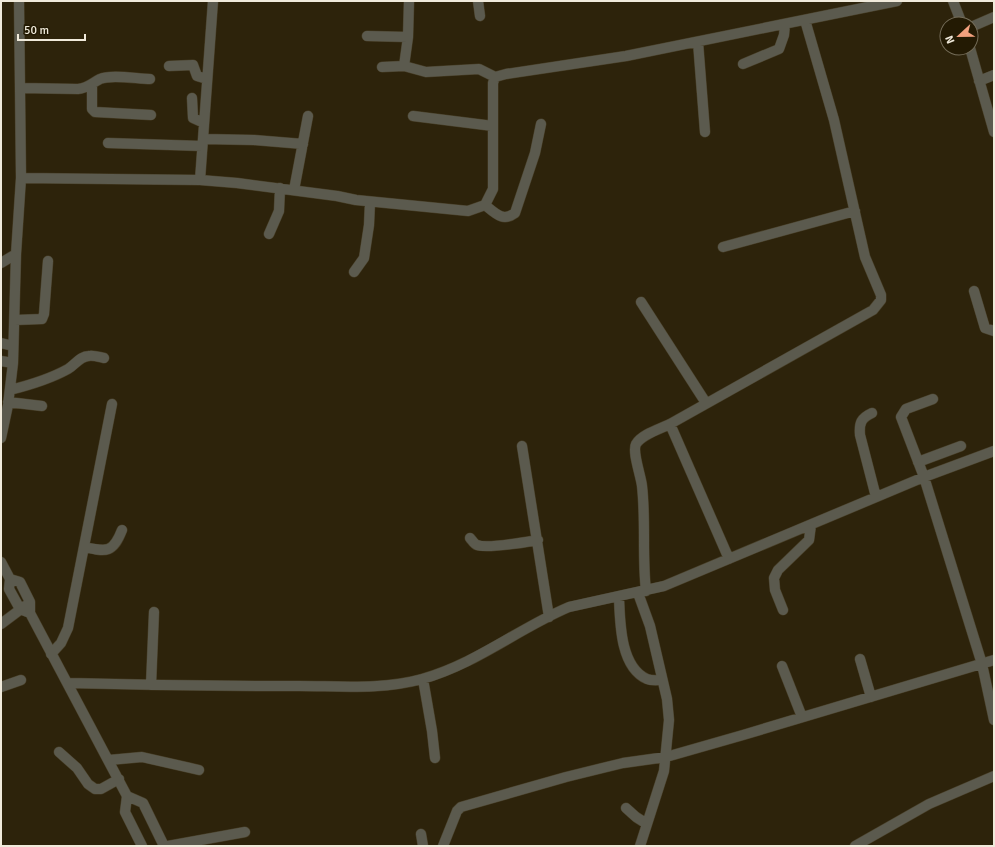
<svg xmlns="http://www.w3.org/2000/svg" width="995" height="847" font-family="Signika,sans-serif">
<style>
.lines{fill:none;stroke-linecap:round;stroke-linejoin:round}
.minor-casing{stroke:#483f28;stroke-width:11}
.minor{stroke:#5b5a4e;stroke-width:10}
</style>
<rect width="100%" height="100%" fill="#2d230b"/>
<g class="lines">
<g class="minor-casing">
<path id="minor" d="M478,1L480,16
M953,1L962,24
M971,27L994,17
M367,36L408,37
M698,42L705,132
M970,48L994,132
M743,64L779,49L784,35L785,24
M169,66L193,65L197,76L207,79
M404,66L426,72L479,69L495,77
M382,67L404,66L408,37L409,1
M979,81L994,75
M92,85V109L95,112L151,115
M20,88L78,89C88,88 92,83 100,79C111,74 138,79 150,79
M192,98L193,118L204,123
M413,116L493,126
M203,139L254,140L303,144
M108,143L202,146
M21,178L200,180L237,183L337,196L356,200L468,211L485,205L493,189V83L495,77L506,74L626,56L897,1
M200,180L213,1
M294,190L308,116
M485,205C496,214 503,222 515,213L535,153L541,124
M269,234L279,211L280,188
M723,247L855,211
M1,263L16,254
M354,272L364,258L369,225L370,202
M974,291L985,328L994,331
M641,302L706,403
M15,320L42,319L44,314L48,261
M1,343L13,346
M1,361L13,363
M10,390C30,385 50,379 68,369C75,365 80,356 89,356C93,355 99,357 104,358
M933,399L906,409L901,417L924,477L982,664L994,720
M8,402L42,406
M872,413C861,418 859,423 860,435L876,497
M670,424L729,559
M1,438L8,405L13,363L16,254L21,178L19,1
M522,446L549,617
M918,462L961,446
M470,538C472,540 474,544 477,545C487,549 526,542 538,540
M84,547C107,552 113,553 122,530
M1,562L10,579L9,589L20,609L30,613
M10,579L20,582L30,602V613L127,796L125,812L142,846
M646,591C642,556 646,521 642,486C641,476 632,452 636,444C642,434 660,429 670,424L873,310L881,300V295L865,257L834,120L805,20
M638,593L650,626L667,699L669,720L664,771L640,846
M619,597C620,622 620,667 647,679C652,681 657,680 662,680
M783,610L775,590L774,578L778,570L809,540L811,525
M1,624L25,606
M51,654L61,643L68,628L112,404
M860,659L871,697
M782,666L802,717
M423,679L432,731L435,758
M68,683C145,685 222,686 299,686C339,686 383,690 422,679C476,664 519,628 569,607L664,586L924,477L994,451
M151,685L154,612
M1,687L21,680
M59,752L77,768L88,784L95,789H101L119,779
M109,760L142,757L199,770
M127,796L143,803L164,846
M626,808L636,817L647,824
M421,834L423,846
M168,846L245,832
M443,846L457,811L461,807L566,777L623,763L666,757L743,735L994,660
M855,846L929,804L994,776"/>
</g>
<use href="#minor" class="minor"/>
</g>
<rect width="995" height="847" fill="none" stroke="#f0eadb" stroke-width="4"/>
<g transform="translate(959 36) rotate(248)"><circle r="19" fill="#231a03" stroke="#756d59"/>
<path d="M0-3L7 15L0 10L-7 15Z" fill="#f2a17e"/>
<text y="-6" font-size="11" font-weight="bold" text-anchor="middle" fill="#f0eadb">N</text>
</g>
<path d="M18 34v6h67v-6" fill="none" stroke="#f0eadb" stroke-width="2"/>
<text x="24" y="34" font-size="12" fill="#f0eadb" stroke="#231a03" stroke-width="3" paint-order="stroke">50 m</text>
</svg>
